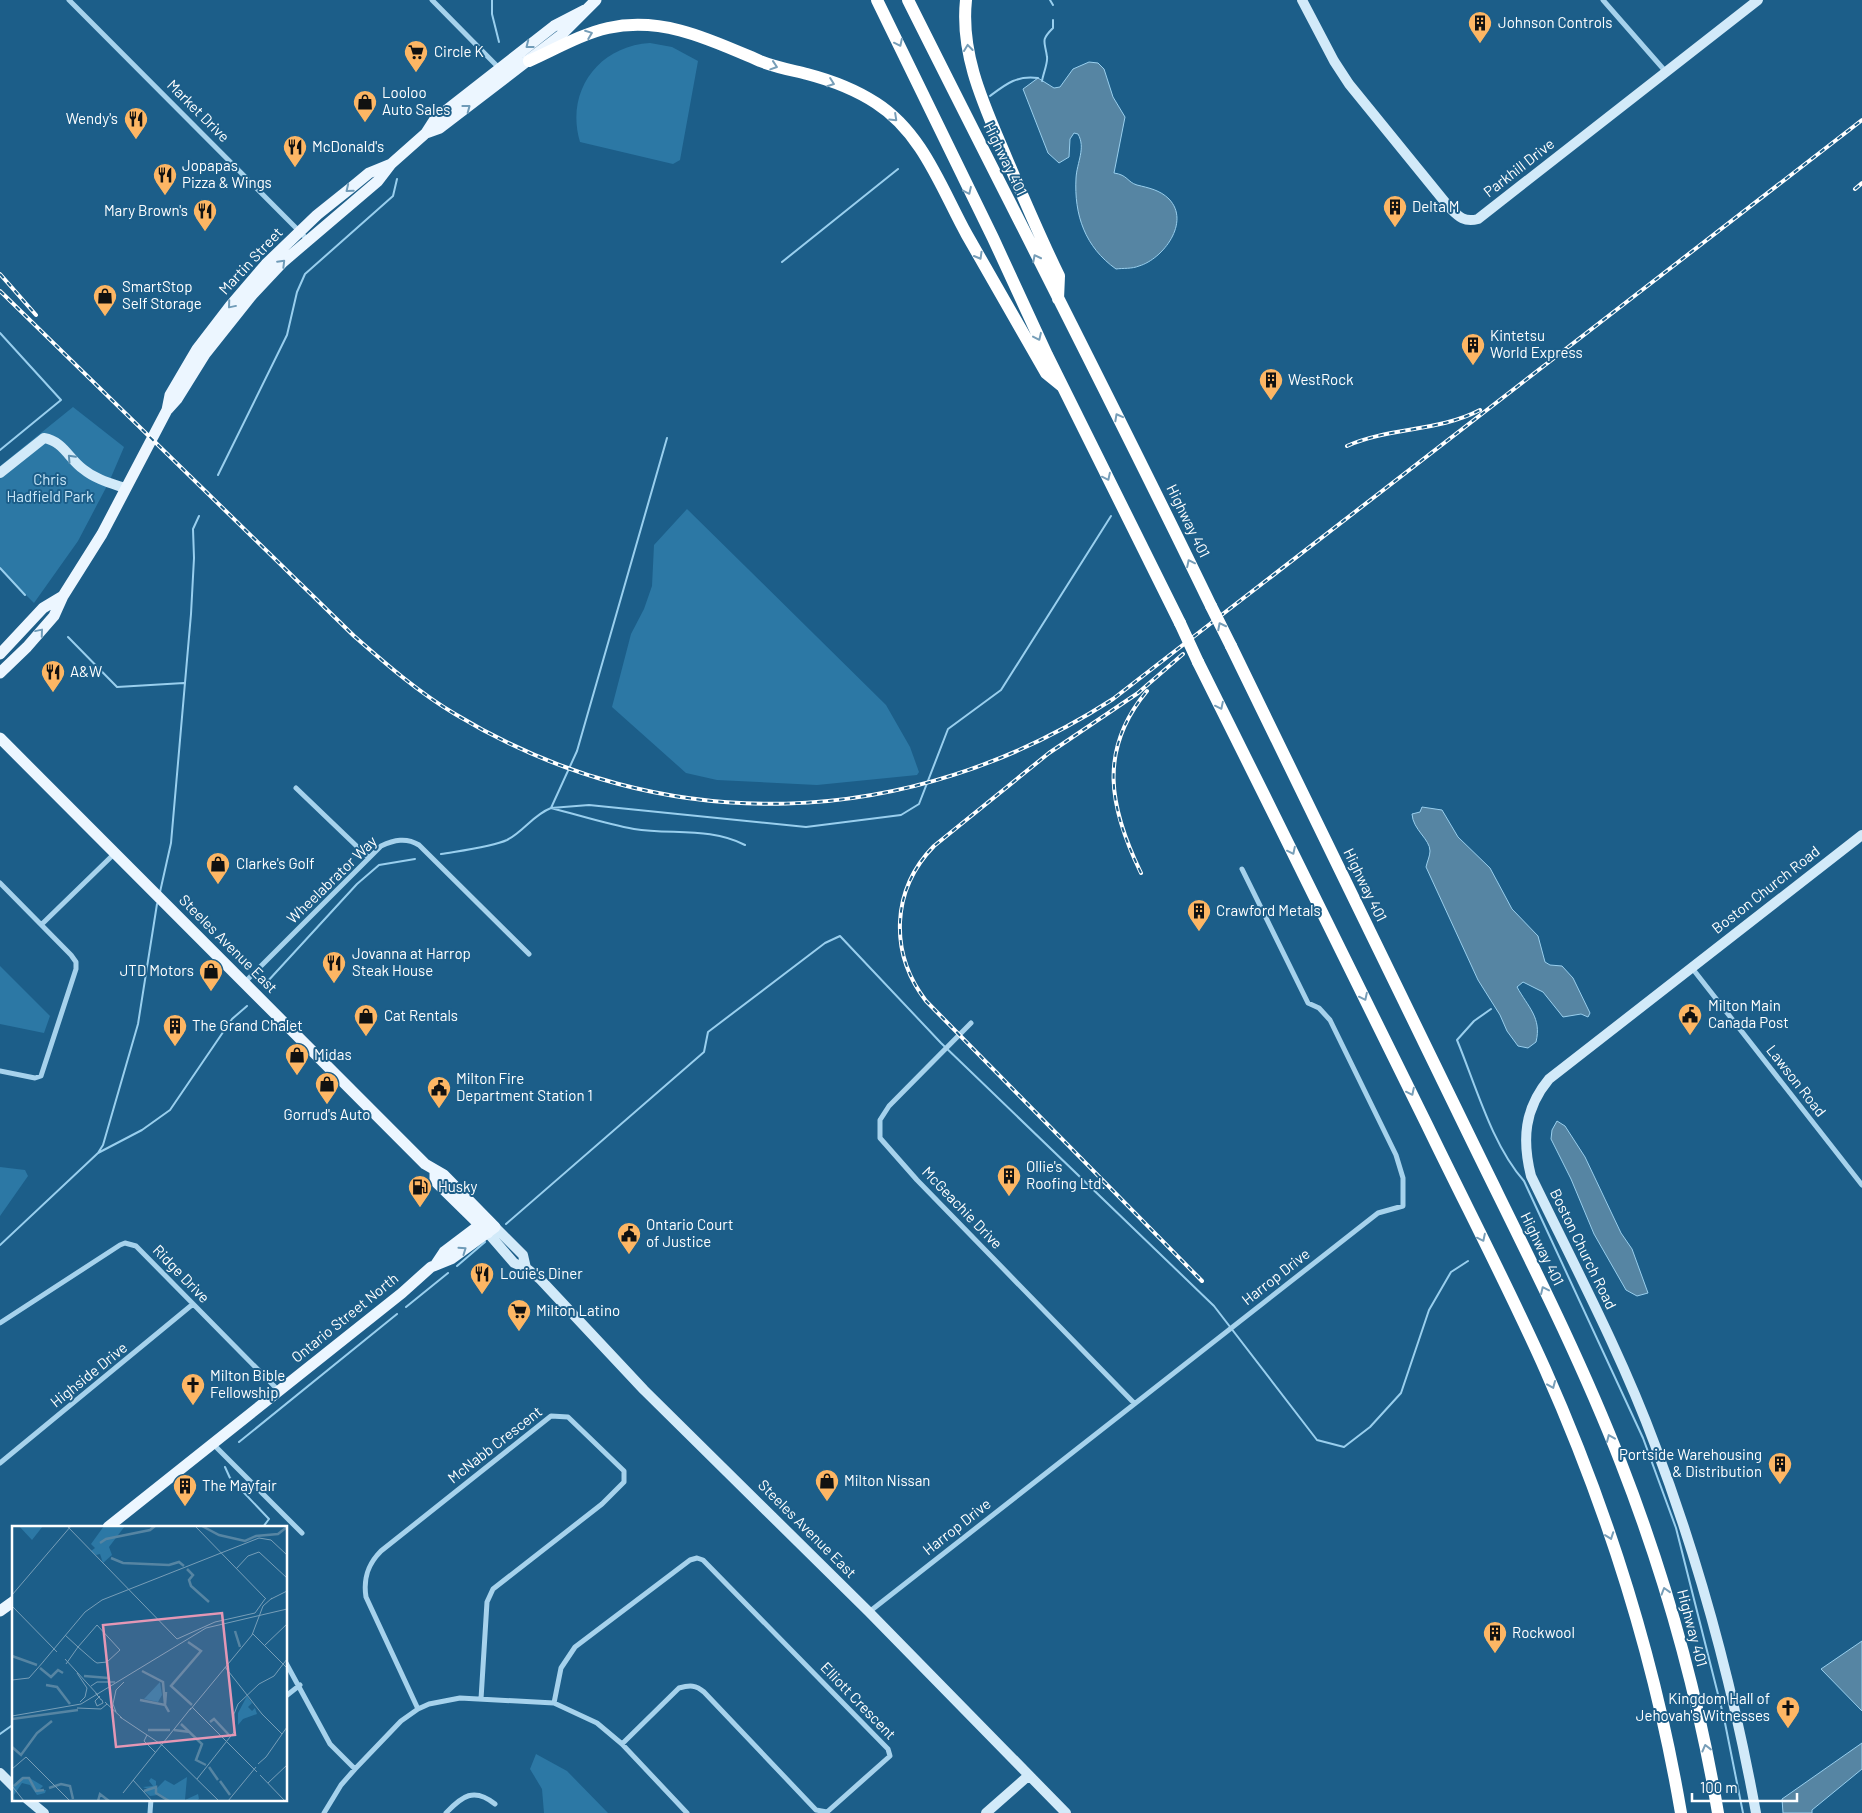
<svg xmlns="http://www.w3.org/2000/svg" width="1862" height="1813" font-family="Barlow,sans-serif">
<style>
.green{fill:#2c78a5}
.water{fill:#5685a3;stroke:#99cfee}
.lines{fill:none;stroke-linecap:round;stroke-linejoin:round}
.stream{stroke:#99cfee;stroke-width:2}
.street{stroke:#a6d2ec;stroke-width:5}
.secondary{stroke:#d2eaf9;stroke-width:10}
.primary{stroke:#ecf6ff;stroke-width:11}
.highway{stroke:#fff;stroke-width:12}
.rail-casing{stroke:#fff;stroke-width:4}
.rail{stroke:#1c5e89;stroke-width:2;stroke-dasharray:5.5;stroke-linecap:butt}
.highway-bridge{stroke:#fff;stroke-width:12}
.oneway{stroke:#779eb8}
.oneway2{stroke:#6f9bb8}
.oneway3{stroke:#5c8fb0}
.labels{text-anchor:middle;stroke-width:4;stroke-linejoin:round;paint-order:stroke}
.poi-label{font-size:15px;fill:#fff;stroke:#1c5e89;text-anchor:start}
.street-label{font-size:15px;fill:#fff;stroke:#1c5e89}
.park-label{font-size:15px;fill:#cbe8f9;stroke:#1c5e89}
.inset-river{fill:none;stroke:#5685a3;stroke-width:2.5}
.inset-road{fill:none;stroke:#779eb8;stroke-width:1}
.view{fill:#e497b5;fill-opacity:0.15;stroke:#e497b5;stroke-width:2.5}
.inset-edge{fill:none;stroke:#fff;stroke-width:2.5}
</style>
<rect width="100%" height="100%" fill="#1c5e89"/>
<path class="green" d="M650,43L672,47L698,61L680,160L673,164L580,142C565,92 598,46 650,43Z
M73,407L124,447L109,482L78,541L34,603L0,569V466Z
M687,509L886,705L910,747L919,772L917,775L817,785L717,780L686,773L612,707L631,634L644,609L652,586L654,545Z
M0,966L50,1016L44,1033L0,1024Z
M0,1167L25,1170L28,1176L0,1216Z
M536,1754L567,1771L608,1813H544L542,1789L530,1769Z"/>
<path class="water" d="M1089,62L1098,63L1104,69L1113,97L1125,117L1114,173C1128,175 1127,182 1137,185C1149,188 1160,190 1169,199C1191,222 1163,259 1139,266C1132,269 1123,268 1116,269C1085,247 1074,215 1076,178C1077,162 1086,148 1078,134L1074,133L1070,139L1069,157L1059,163L1048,153L1023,89L1038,78L1054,88L1060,87L1073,69Z
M1422,807L1442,810L1458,837L1490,868L1512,909L1538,936L1545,962L1550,965L1562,966L1573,978L1590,1013L1588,1017L1581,1014L1563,1017L1543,992L1523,982L1517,987C1528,1007 1542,1018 1536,1042L1528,1048L1518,1046L1507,1031L1500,1015L1478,980L1426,867C1427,862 1430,856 1430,851C1430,839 1413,830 1412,814L1420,812Z
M1557,1121L1565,1126L1585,1157L1621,1233L1632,1249L1648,1293L1637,1296L1626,1290L1594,1234L1571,1179L1551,1139L1552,1130Z
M1862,1641V1711L1821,1669Z
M1862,1743V1769L1812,1810V1813H1783L1782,1799Z"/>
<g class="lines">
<path class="stream" d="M492,0V14L499,42
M1050,0L1053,5
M1042,81C1043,74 1048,63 1047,57C1045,41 1040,41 1053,28V20
M990,96C1006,84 1017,75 1038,78
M782,262L898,169
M0,333L61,400L0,450
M667,438L577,751L551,808L589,805L806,827L901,815L919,804L948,729L1001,690L1111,516
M218,475L287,335L297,292L305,274L393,196L397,179
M0,568L25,595
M68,637L117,687L184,683
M441,854C458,851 492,847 507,840C524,831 533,815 551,808C579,815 606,824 634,829C672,835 710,827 745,845
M160,892L171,843L191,614L194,558L193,529L199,516
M267,982L357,884L379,865L415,859
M1491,1009L1474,1021L1457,1040C1476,1086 1492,1145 1524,1181L1643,1438L1676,1528L1724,1718L1743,1813
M98,1153L103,1145L138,1024L157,904
M506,1224L704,1052L708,1032L825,943L840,936L941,1043L1214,1306L1317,1440L1344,1447L1370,1427L1401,1393L1429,1310L1451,1272L1468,1261
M0,1245L98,1153L142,1130L170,1110L232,1019L247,1006
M457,1266L485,1242
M406,1307L448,1273
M239,1442L397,1314
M225,1467L230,1478L269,1519L263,1527
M0,1734L14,1724"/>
<path class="street" d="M69,0L308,240
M432,0L500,69
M1603,0L1666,72
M296,788L369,858
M0,883L71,955L76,962V969L41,1076L35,1078L0,1071
M42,924L114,854
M1692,968L1862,1185
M245,982L381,846C394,840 406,837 419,845L529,954
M971,1023L889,1106L880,1120V1138L917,1180L1134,1403
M0,1323L120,1245L125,1243L136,1246L278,1390
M212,1443L302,1533
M0,1463L193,1304
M869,1612L1378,1213L1403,1206V1178L1396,1155L1330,1020L1319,1008L1308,1003L1242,869
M286,1663L330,1744L355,1769
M286,1696L300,1685
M554,1703L561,1668L575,1647L690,1560L697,1558L703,1560L888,1749L890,1756L827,1812L816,1810L704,1692C696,1685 690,1685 679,1688L622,1744
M418,1709L366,1597C363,1578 368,1564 381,1551L551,1416L568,1417L624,1471V1482L602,1504L493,1589L487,1602L481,1699
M150,1813L151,1799
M324,1813L341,1785L355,1769L401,1721L418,1709L429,1704L460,1698L554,1703L597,1723L622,1744L687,1813
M446,1813C462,1796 474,1787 495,1804"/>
<path class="secondary" d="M1302,0L1334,61L1349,84L1449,207C1458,216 1464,223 1478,219L1758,0
M0,473L44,438C63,441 69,459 83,469C95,479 110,483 125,488
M495,1227L523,1255L526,1268
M488,1233L514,1263L526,1268L540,1279L644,1390L869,1612L1066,1813
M0,1773L14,1787
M27,1799L44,1813
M986,1813L1028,1776
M1756,1813C1733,1687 1700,1564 1655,1445C1621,1353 1574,1265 1531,1176C1522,1140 1524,1109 1549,1079L1862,835"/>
<path class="primary" d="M426,133L440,128L561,35L596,0
M168,409L177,399L205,354L252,295L283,262L378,181L391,164L426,133L435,119L554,26L585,10
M0,654L43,608L63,596
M0,673L27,647L54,616L63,596L102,534L167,410L170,395L197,349L230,306L266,264L317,215L352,187L369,173L391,164
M0,738L425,1164L444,1175L495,1227L451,1259L431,1267L402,1293L108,1527
M435,1172V1181L488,1233
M436,1264L444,1252L485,1221
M0,1611L14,1601"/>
<path class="highway" d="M877,0L993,238L1047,355L1180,623
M908,0C1009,202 1113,403 1211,606
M966,0C960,56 985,107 1006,157C1023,197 1040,237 1059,276L1058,299
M529,61C554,50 581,34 608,28C663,16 711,40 760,61C775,67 791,70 807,74C830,80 856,90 876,103C923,133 942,190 967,235C993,281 1020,327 1046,373L1062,386
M1231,646C1310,808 1389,971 1468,1133C1521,1242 1577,1350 1621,1463C1665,1576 1698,1694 1718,1813
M1198,662C1275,816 1351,971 1427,1125C1466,1206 1508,1286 1545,1369C1608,1511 1655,1660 1681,1813"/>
<g class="rail-casing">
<path id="rail" d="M1855,189L1862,183
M0,274L36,315
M0,291L354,636C386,664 418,692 455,714C665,841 909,831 1113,699L1862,120
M1347,446C1390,427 1438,432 1480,410
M1183,654L1138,693L1049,753L934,846C891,890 889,953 926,1001L1202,1281
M1141,873C1110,809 1097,751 1147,691"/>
</g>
<use href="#rail" class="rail"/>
<path class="highway-bridge" d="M1211,606L1231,646
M1180,623L1198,662"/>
</g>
<defs><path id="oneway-chevron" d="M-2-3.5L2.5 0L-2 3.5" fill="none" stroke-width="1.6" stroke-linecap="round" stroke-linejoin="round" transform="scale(1.25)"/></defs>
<g class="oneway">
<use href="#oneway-chevron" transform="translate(589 34) rotate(-21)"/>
<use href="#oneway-chevron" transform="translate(899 43) rotate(64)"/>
<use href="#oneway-chevron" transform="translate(968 48) rotate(-97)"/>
<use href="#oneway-chevron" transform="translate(774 66) rotate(18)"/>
<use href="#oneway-chevron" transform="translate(831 83) rotate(20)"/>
<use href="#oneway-chevron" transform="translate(894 118) rotate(43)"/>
<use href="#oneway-chevron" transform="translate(968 191) rotate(65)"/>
<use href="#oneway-chevron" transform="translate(979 256) rotate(60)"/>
<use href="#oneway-chevron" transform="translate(1036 258) rotate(-117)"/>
<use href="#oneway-chevron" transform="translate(1038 337) rotate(65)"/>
<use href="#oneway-chevron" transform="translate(1118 417) rotate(-118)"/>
<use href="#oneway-chevron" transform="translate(1107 477) rotate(64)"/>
<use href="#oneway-chevron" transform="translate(1190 563) rotate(-116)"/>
<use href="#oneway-chevron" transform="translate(1221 626) rotate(-117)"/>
<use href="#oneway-chevron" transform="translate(1220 706) rotate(64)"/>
<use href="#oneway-chevron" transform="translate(1292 851) rotate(64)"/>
<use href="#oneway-chevron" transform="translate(1364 997) rotate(64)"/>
<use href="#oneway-chevron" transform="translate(1411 1092) rotate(64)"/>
<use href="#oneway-chevron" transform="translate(1482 1238) rotate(64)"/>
<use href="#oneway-chevron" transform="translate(1544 1290) rotate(-115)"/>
<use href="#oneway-chevron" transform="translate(1552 1385) rotate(67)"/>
<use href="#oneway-chevron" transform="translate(1610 1438) rotate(-113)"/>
<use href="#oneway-chevron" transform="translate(1610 1536) rotate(70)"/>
<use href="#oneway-chevron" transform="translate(1665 1591) rotate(-107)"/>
<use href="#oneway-chevron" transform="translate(1706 1748) rotate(-104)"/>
</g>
<g class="oneway2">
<use href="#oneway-chevron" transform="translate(529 45) rotate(142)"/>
<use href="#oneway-chevron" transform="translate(467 108) rotate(-37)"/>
<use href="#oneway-chevron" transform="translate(349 189) rotate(141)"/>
<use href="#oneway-chevron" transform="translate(282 263) rotate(-45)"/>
<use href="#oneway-chevron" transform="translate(231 305) rotate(130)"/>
<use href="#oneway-chevron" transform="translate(40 632) rotate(-50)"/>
<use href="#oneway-chevron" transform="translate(463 1250) rotate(-35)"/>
</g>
<use class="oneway3" href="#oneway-chevron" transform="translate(71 458) rotate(-133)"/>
<defs>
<g id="building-pin" transform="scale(1.25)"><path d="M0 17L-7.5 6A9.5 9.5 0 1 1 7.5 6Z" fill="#fdb664" stroke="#1c5e89"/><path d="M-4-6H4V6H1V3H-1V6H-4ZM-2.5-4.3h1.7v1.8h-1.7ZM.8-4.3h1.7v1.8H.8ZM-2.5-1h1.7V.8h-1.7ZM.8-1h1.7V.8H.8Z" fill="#111"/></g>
<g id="supermarket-pin" transform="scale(1.25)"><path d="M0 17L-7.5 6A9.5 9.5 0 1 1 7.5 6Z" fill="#fdb664" stroke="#1c5e89"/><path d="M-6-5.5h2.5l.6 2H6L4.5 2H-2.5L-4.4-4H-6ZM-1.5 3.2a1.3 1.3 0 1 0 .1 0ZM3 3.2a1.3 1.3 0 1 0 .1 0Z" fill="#111"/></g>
<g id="shop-pin" transform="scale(1.25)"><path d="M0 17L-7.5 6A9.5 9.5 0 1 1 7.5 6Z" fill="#fdb664" stroke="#1c5e89"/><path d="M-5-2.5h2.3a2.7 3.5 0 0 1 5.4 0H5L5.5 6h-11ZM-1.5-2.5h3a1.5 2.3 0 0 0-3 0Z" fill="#111"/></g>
<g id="restaurant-pin" transform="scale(1.25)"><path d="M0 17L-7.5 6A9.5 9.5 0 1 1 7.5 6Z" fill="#fdb664" stroke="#1c5e89"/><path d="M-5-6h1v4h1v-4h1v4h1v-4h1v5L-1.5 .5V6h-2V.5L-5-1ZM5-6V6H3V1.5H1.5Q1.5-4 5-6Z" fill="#111"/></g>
<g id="civic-pin" transform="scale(1.25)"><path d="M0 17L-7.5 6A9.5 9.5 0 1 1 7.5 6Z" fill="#fdb664" stroke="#1c5e89"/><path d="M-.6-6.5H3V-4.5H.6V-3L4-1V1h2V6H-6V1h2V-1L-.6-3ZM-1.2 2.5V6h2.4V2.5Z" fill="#111"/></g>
<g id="fuel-pin" transform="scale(1.25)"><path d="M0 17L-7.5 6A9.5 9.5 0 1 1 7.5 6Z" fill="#fdb664" stroke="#1c5e89"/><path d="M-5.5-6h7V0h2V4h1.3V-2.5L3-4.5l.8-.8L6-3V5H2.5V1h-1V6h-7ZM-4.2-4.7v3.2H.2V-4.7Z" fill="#111"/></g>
<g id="church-pin" transform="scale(1.25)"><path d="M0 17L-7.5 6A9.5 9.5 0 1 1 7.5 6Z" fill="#fdb664" stroke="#1c5e89"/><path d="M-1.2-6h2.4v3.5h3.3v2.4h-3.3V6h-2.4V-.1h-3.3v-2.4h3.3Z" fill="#111"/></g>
</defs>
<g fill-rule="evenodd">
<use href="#building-pin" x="1480" y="23"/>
<use href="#supermarket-pin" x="416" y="52"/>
<use href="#shop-pin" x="365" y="102"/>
<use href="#restaurant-pin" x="136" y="119"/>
<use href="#restaurant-pin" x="295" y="147"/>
<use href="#restaurant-pin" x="165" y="175"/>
<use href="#building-pin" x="1395" y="207"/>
<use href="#restaurant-pin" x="205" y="211"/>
<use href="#shop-pin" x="105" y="296"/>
<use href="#building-pin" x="1473" y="345"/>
<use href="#building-pin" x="1271" y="380"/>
<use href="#restaurant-pin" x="53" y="672"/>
<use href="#shop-pin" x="218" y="864"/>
<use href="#building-pin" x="1199" y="911"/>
<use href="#restaurant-pin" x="334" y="963"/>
<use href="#shop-pin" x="211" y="971"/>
<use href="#civic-pin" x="1690" y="1015"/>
<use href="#shop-pin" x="366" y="1016"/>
<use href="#building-pin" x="175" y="1026"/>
<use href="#shop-pin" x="297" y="1055"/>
<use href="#shop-pin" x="327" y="1084"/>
<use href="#civic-pin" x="439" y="1088"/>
<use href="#building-pin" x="1009" y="1176"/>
<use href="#fuel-pin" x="420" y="1187"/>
<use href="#civic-pin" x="629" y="1234"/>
<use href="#restaurant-pin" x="482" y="1274"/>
<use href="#supermarket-pin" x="519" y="1311"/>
<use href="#church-pin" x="193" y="1385"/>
<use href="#building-pin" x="1780" y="1464"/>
<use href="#shop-pin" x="827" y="1481"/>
<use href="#building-pin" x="185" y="1486"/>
<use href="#building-pin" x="1495" y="1633"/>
<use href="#church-pin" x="1788" y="1708"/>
</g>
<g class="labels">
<g class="poi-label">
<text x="1498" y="28">Johnson Controls</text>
<text x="434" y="57">Circle K</text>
<text x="382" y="98">Looloo<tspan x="382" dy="17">Auto Sales</tspan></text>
<text x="118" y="124" text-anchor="end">Wendy's</text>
<text x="312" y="152">McDonald's</text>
<text x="182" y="171">Jopapas<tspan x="182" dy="17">Pizza &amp; Wings</tspan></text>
<text x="1412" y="212">Delta M</text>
<text x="188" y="216" text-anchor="end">Mary Brown's</text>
<text x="122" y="292">SmartStop<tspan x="122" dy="17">Self Storage</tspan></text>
<text x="1490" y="341">Kintetsu<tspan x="1490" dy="17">World Express</tspan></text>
<text x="1288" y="385">WestRock</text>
<text x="70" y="677">A&amp;W</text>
<text x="236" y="869">Clarke's Golf</text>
<text x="1216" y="916">Crawford Metals</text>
<text x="352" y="959">Jovanna at Harrop<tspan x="352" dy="17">Steak House</tspan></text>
<text x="194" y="976" text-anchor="end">JTD Motors</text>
<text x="1708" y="1011">Milton Main<tspan x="1708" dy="17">Canada Post</tspan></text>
<text x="384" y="1021">Cat Rentals</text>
<text x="192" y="1031">The Grand Chalet</text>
<text x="314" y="1060">Midas</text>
<text x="456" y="1084">Milton Fire<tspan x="456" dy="17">Department Station 1</tspan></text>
<text x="327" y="1120" text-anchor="middle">Gorrud's Auto</text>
<text x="1026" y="1172">Ollie's<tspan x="1026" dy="17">Roofing Ltd.</tspan></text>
<text x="438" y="1192">Husky</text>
<text x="646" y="1230">Ontario Court<tspan x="646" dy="17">of Justice</tspan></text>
<text x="500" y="1279">Louie's Diner</text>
<text x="536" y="1316">Milton Latino</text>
<text x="210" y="1381">Milton Bible<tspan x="210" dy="17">Fellowship</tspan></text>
<text x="1762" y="1460" text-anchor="end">Portside Warehousing<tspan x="1762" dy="17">&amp; Distribution</tspan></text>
<text x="844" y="1486">Milton Nissan</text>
<text x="202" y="1491">The Mayfair</text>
<text x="1512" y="1638">Rockwool</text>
<text x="1770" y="1704" text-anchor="end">Kingdom Hall of<tspan x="1770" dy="17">Jehovah's Witnesses</tspan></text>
</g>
<g class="street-label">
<text transform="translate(198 111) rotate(45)" y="5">Market Drive</text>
<text transform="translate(1005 159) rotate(64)" y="5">Highway 401</text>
<text transform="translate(1519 168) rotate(-38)" y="5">Parkhill Drive</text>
<text transform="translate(251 261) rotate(-47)" y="5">Martin Street</text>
<text transform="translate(1188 521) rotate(64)" y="5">Highway 401</text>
<text transform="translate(332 880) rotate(-44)" y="5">Wheelabrator Way</text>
<text transform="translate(1365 885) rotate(64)" y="5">Highway 401</text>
<text transform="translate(1766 890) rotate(-38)" y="5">Boston Church Road</text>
<text transform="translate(228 944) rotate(45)" y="5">Steeles Avenue East</text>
<text transform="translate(1796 1081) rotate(52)" y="5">Lawson Road</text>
<text transform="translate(962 1208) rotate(46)" y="5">McGeachie Drive</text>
<text transform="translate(1542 1249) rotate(64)" y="5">Highway 401</text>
<text transform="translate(1583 1249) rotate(64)" y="5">Boston Church Road</text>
<text transform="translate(181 1274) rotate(46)" y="5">Ridge Drive</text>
<text transform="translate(1276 1277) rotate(-38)" y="5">Harrop Drive</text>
<text transform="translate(345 1318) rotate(-39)" y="5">Ontario Street North</text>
<text transform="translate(89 1375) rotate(-39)" y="5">Highside Drive</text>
<text transform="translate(495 1445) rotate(-38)" y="5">McNabb Crescent</text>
<text transform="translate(957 1527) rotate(-38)" y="5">Harrop Drive</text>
<text transform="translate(807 1529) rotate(45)" y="5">Steeles Avenue East</text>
<text transform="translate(1692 1628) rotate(75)" y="5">Highway 401</text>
<text transform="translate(858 1701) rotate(46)" y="5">Elliott Crescent</text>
</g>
<g class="park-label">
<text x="50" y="485">Chris<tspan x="50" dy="17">Hadfield Park</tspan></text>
</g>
</g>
<g transform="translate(12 1526)">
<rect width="275" height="275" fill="#1c5e89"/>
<path d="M7,0H31L20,14ZM92,0H113L97,21L100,29L91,37L88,28L84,29L79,25L83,22L79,18ZM148,156L150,169L146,176L132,173ZM235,170L240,177L236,181L240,185L243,182L245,188L231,193L226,199V187ZM10,251H16L31,260L27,264H34L33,267L25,269L18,259L10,257L2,269L3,275H0V260ZM175,251L173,274L186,268L187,273L184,275H155L146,269L138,270L133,266L136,263L131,261L141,260L137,255L139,252L144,255V263L153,254L162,259Z" fill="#2c78a5"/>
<path class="inset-river" d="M190,0L207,9L233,15L244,10L266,8L275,1M88,17L94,13L138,4L143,0M99,32L111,37L157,39L167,36L172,40M175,43L181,49L177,54L179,60L197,76M223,105L228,121M176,116L189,125L159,160L180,179M0,130L25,139M28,142L39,151L46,144L51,147M72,150L97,152M34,159L45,161L58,178M154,166L153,179L157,186M128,174L153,179L151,156L130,145M0,193L66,184M198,196L202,193L217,209M169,198L190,218L184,234L194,239M136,204H158M162,204L178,206M0,221L9,229L25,207L40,195M197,241L206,254M208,255L218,269M2,260L11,252H17L24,265L32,264M37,262L49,258L58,260L61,273M132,265L144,261V267L157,275M86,275L88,268L97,275"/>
<path class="inset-road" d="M55,0L165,113L203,96L243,87L253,73M183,0L254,73M224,43L236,30L247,26L275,52M0,69L59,0M259,73L275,65M0,80L45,126M240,107L275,142M53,109L66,121L82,135L85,137L95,136L108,124L85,99L66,121L54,138M253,119L275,98M53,133L86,169M31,136L73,86L90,74L247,12L259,14L275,29M213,141L250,188L270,208M65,147L75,162L73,171L68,176M0,154L17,152L32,135M79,160L85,156H103M84,167V168L88,172V173L90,174L91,177L85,180L83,175L88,170M93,176L110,192M180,181L245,246M65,182L89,183L95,178M178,184L240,109L251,80L260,72M104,186L101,178L104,164L112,156M0,190L69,178L194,102L275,83M108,191L150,219M135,209L132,215L144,227M150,219L207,275M246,238L254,231L275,201M0,243L14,231L58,275M248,249L273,275M185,253L222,206V188L226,178L247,158L262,150L275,133M121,254L140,275M256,257L275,239M0,260L12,275M111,267L179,182M216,275L244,241"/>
<path class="view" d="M210,87L223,209L104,221L91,99Z"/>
<rect width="275" height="275" class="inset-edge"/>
</g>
<path d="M1692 1793v8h105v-8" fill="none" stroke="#ffffff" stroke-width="2.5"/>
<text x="1700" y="1793" font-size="15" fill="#ffffff" stroke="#1c5e89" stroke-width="4" paint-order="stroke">100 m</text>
</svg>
